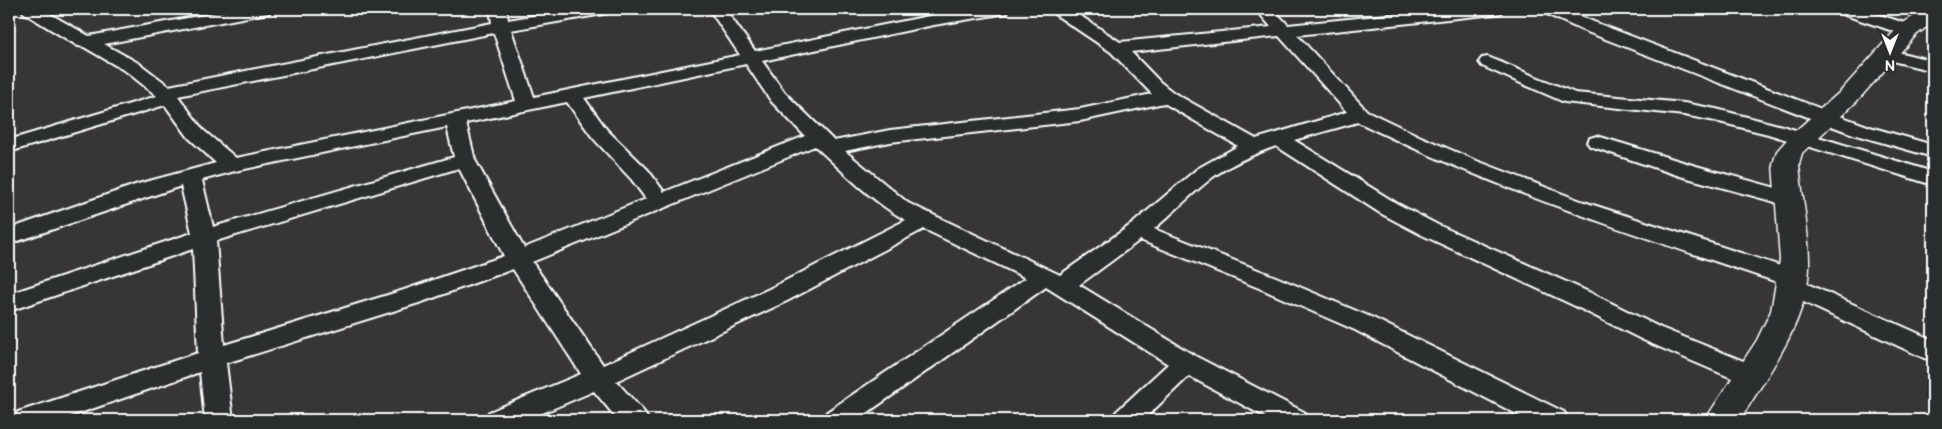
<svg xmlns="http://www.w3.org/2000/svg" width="1942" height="429" font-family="'Balsamiq Sans',sans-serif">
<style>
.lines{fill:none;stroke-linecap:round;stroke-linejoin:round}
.street-casing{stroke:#fff;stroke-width:4}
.secondary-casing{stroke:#fff;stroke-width:3}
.street{fill:#2a2d2e;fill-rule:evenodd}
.secondary{fill:#2a2d2e;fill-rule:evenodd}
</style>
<rect width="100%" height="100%" fill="#373536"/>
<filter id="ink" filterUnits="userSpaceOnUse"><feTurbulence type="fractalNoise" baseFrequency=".02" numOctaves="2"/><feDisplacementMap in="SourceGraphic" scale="10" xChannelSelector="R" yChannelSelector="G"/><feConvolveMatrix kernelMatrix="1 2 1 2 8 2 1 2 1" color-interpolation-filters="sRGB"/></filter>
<g filter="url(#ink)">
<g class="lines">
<g class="street-casing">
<path id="street" d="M22,9H41L89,36L237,9H271L269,13L263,14L104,44L140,64L169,86L492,23L490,9H506L508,20L574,9H611L609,13L603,14L511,30L534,97L740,55L709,9H725L755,51L934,15L972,9H1009L1007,13L1001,14L934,25L762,61L785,93L834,141L890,130L1080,109L1152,94L1111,52L1053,13L1051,9H1070L1120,42L1271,27L1256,9H1273L1288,25L1448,9H1503L1501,13L1495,14L1297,35L1367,111L1419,136L1472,159L1581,201L1802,273L1805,279L1803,282L1933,340V360L1924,358L1782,292L1779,286L1780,283C1637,235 1494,189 1358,122L1294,140L1396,203L1438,225L1591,293L1661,328L1761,368L1764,375L1761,382L1751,385L1741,382L1643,340L1573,305L1422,235L1380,213L1276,146C1254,154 1232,163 1213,177C1192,193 1174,212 1154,229L1276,277L1373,318L1564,412L1568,420H1528L1355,330L1259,288L1140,240L1079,285L1195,356L1304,412L1308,420H1271L1189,376L1143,420H1112L1116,412L1168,364L1046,287L857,420H823L827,412L1026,278L924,229L787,301L616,381L644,412L648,420H618L594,391L526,420H485L489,412L581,374L513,269L422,302L226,363L233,420H205L200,372L59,420H14L18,412L198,353L193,249L9,311V294L192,233L181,186L9,244V229L138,184L216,163L189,138L165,105L9,152V140L157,96L127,72L84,47L78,46L24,13ZM494,33L516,101L236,158L203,130L178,96ZM1279,36L1347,112L1256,139L1174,93L1160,82L1131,52ZM746,64L771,101L805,136L664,192L648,170L607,130L584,98ZM567,102L593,138L632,180L646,199L524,248L475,160L466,123ZM1164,103L1238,146L1197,169L1132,224L1060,275L908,203L845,151L890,142L1080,121ZM447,127L454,157L213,227L202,180L235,171ZM815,146C844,172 872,202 906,220L769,289L603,365L532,262ZM459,168L504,256L404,290L224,345L216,241Z
M1542,9H1563L1594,22L1832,113L1870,127L1933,145V157L1856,135L1818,121L1582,30L1544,13Z
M1837,9H1861L1914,26L1917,30L1914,34L1908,35L1902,34L1839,13Z
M1886,49L1933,61V71L1880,58L1877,54L1880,50Z
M1488,57L1575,93L1684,103L1716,109L1782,126L1933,172V185L1768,134L1715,121L1684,115L1564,102L1482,66L1479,62L1482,58Z
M1597,136L1696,166L1798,194L1801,199L1798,204L1790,206L1680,176L1590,146L1587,142L1590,138Z"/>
</g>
<g class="secondary-casing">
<path id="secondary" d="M1925,9H1933V22L1916,35L1856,102L1802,153L1799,164C1802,195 1808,227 1809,259C1811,318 1769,372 1740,420H1705L1757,340L1771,311L1780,260L1773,164L1777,151L1792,134L1840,92L1900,25Z"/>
</g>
<use href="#street" class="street"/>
<use href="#secondary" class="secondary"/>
</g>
</g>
<rect width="1942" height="429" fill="none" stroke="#2a2d2e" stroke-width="30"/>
<rect x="15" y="15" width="1912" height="399" fill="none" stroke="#fff" stroke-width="2" filter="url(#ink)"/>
<g transform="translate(1890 52) rotate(180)" stroke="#2a2d2e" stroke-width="4" paint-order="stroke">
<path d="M0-4L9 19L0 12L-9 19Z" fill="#ffffff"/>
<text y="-8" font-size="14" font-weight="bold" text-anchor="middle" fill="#ffffff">N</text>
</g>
</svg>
